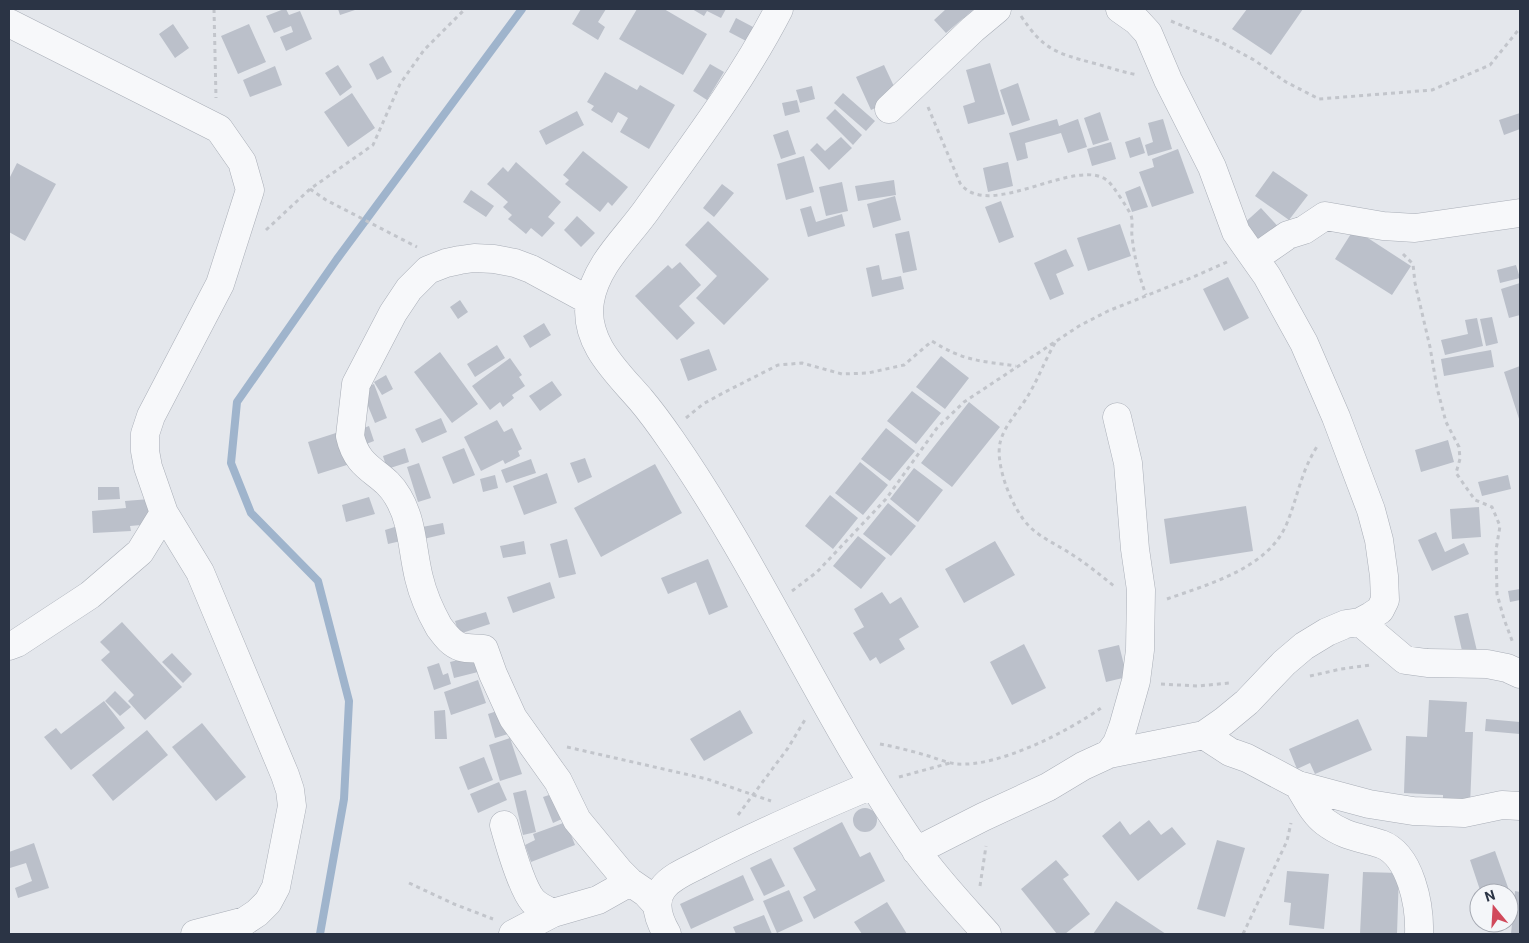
<svg xmlns="http://www.w3.org/2000/svg" width="1529" height="943" font-family="Roboto,sans-serif">
<style>
.lines{fill:none;stroke-linecap:round;stroke-linejoin:round}
.stream{stroke:#9fb4cc;stroke-width:8}
.building{fill:#bbc0ca}
.street-casing{stroke:#a9aeb7;stroke-width:29}
.path{stroke:#c2c5cb;stroke-width:3;stroke-dasharray:4 4;stroke-linecap:butt}
.street{stroke:#f7f8fa;stroke-width:28}
</style>
<rect width="100%" height="100%" fill="#e4e7ec"/>
<g class="lines">
<path class="stream" d="M320,934L344,799L349,701L318,581L251,513L231,463L237,402L337,259L522,9"/>
</g>
<path class="building" d="M284,9H286L289,15L300,11L312,39L286,51L280,37L293,32L291,26L274,33L266,16Z
M338,9H358L340,15Z
M581,9H606L598,22L605,27L598,40L572,24Z
M637,9H664L707,34L683,75L619,39Z
M692,9H726L721,18L707,11L704,16Z
M946,9H974L946,33L934,20Z
M1247,9H1303L1271,55L1232,29Z
M736,18L755,28L748,42L729,32Z
M173,24L189,48L175,58L159,34Z
M249,24L266,62L238,74L221,36Z
M383,56L392,72L377,80L369,64Z
M990,63L1005,114L968,124L963,106L975,102L966,70Z
M710,64L724,72L707,100L693,91Z
M338,65L352,87L340,96L325,73Z
M884,65L899,97L871,110L856,77Z
M275,66L282,85L250,97L243,80Z
M605,72L637,90L640,85L675,105L649,149L620,132L628,118L618,112L612,123L591,110L594,106L587,102Z
M1018,83L1030,120L1012,126L1000,90Z
M812,86L815,99L800,103L796,90Z
M352,93L375,128L348,147L324,112Z
M843,93L875,121L866,131L834,103Z
M797,100L800,112L785,116L782,103Z
M835,109L862,135L853,145L826,118Z
M577,111L584,125L546,145L539,131Z
M1100,112L1109,140L1093,145L1084,118Z
M1520,113V129L1504,135L1499,120Z
M1057,119L1059,126L1078,119L1087,147L1068,153L1061,133L1025,143L1028,158L1017,161L1009,133Z
M1163,119L1172,149L1148,156L1145,145L1153,142L1148,123Z
M788,130L796,154L781,159L773,135Z
M841,137L852,148L829,170L810,150L817,143L825,151Z
M1140,137L1145,153L1130,158L1125,142Z
M1111,142L1116,159L1092,166L1087,149Z
M1178,149L1194,193L1152,207L1139,172L1154,167L1152,159Z
M583,151L628,187L612,206L608,202L600,212L565,184L569,180L563,175Z
M804,156L814,192L786,200L777,164Z
M516,162L561,202L548,217L555,223L542,237L531,228L526,234L508,219L512,215L503,207L508,202L487,184L503,167L508,172Z
M1008,162L1013,186L988,192L983,168Z
M17,163L56,184L25,241L9,232V179Z
M1273,171L1308,195L1289,220L1255,196Z
M894,180L896,195L858,201L855,186Z
M842,182L848,211L826,216L819,187Z
M722,184L734,193L714,217L703,208Z
M1140,186L1148,207L1132,212L1125,192Z
M471,190L494,206L486,217L463,202Z
M895,196L901,220L873,228L867,204Z
M1001,201L1014,237L999,243L985,207Z
M811,206L816,222L842,214L845,226L808,237L800,209Z
M1261,208L1284,233L1265,251L1241,226Z
M577,216L595,233L581,247L564,230Z
M708,221L769,279L724,325L696,298L717,276L685,245Z
M1120,224L1131,256L1088,271L1077,238Z
M1354,229L1411,266L1392,295L1335,259Z
M909,231L917,270L903,273L895,234Z
M1066,249L1074,266L1056,274L1064,294L1050,300L1034,263Z
M680,262L701,285L679,306L695,323L677,340L635,296L668,265L672,269Z
M879,265L882,280L901,276L904,289L872,297L866,268Z
M1516,265L1520,278L1500,283L1497,270Z
M1228,277L1249,318L1224,331L1203,289Z
M1520,283V315L1509,318L1501,289Z
M460,300L468,312L458,319L450,307Z
M1492,317L1498,343L1486,346L1480,319Z
M1477,318L1483,346L1445,355L1441,340L1468,334L1465,320Z
M544,323L551,335L530,348L523,336Z
M497,345L505,358L475,377L467,364Z
M709,349L717,370L688,381L680,359Z
M1491,350L1494,367L1444,376L1441,359Z
M440,352L478,404L452,423L414,372Z
M941,356L969,378L945,409L916,387Z
M510,358L522,375L519,377L525,386L512,395L514,398L503,407L500,402L490,410L472,386Z
M1520,366V422L1504,372Z
M386,375L393,389L382,395L374,382Z
M552,381L562,395L540,411L529,396Z
M374,384L387,418L375,423L361,389Z
M912,391L941,413L916,444L887,421Z
M969,402L1000,427L952,487L921,463Z
M441,418L447,432L422,443L415,429Z
M497,420L504,432L512,428L522,449L518,451L520,456L505,464L503,460L481,471L464,437Z
M369,426L374,441L361,446L356,431Z
M886,428L915,451L890,481L861,459Z
M339,432L350,464L318,474L308,442Z
M1448,440L1454,462L1421,472L1415,450Z
M405,448L409,462L387,469L383,456Z
M464,448L475,475L453,484L442,457Z
M585,458L592,477L578,483L570,463Z
M531,459L536,473L506,483L501,470Z
M860,462L888,485L863,515L835,493Z
M419,463L431,498L418,502L407,467Z
M655,464L682,513L601,557L574,508Z
M914,468L943,490L918,522L890,499Z
M547,473L557,503L524,515L513,486Z
M495,475L498,488L483,492L480,479Z
M1508,475L1511,489L1482,496L1478,482Z
M98,487H119L120,499L98,500Z
M830,495L858,518L833,549L805,526Z
M369,497L375,514L346,522L342,505Z
M150,499L152,524L130,526L131,531L93,533L92,511L126,508L125,501Z
M888,503L916,526L891,556L863,534Z
M1246,506L1253,551L1170,564L1164,519Z
M1479,507L1481,537L1452,539L1450,509Z
M443,523L445,534L419,540L417,528Z
M401,525L405,540L388,544L385,530Z
M1436,532L1445,552L1464,543L1469,554L1432,571L1418,540Z
M858,536L886,558L861,589L833,566Z
M567,539L576,574L559,578L550,544Z
M524,541L526,554L503,558L500,546Z
M995,541L1015,575L964,603L945,569Z
M708,559L728,607L709,615L696,582L668,594L661,578Z
M550,582L555,598L513,613L507,597Z
M1520,589V600L1510,602L1508,591Z
M882,592L890,604L901,597L919,627L899,639L905,649L880,664L876,657L870,661L853,633L864,627L854,609Z
M486,612L490,624L459,634L455,621Z
M1468,613L1477,651L1463,655L1454,616Z
M122,622L182,687L145,720L128,701L134,695L101,660L110,652L100,642Z
M1024,644L1046,688L1012,705L990,662Z
M1119,645L1127,677L1106,682L1098,650Z
M172,653L192,674L183,683L162,662Z
M474,656L478,672L454,678L450,662Z
M439,663L443,675L448,673L451,684L434,690L427,667Z
M478,680L486,703L451,715L444,692Z
M115,691L131,707L120,716L105,701Z
M1429,700L1467,702L1465,732H1473L1470,806L1443,805V795L1404,793L1406,736L1427,737Z
M104,701L125,728L71,770L44,737L56,728L61,734Z
M445,710L447,739H435L434,711Z
M500,710L508,734L495,738L488,714Z
M740,710L753,733L704,761L690,739Z
M1358,719L1372,750L1315,774L1310,763L1297,769L1289,749Z
M1486,719L1520,722V734L1485,731Z
M202,723L246,777L216,801L172,747Z
M147,730L168,755L113,801L92,775Z
M510,738L522,774L500,781L489,745Z
M484,757L493,780L468,790L459,767Z
M499,782L507,800L478,813L470,794Z
M526,790L536,832L523,835L513,793Z
M555,793L564,818L553,823L543,797Z
M853 820a12 12 0 1 1 24 0a12 12 0 1 1-24 0Z
M1149,820L1161,835L1172,827L1186,844L1138,881L1102,836L1120,821L1130,835Z
M566,822L575,845L531,862L525,845L535,840L533,834Z
M842,822L860,857L870,852L885,881L814,919L803,897L816,890L793,848Z
M1217,840L1245,848L1225,917L1197,909Z
M34,843L49,888L18,898L15,888L32,881L26,863L10,868L9,852Z
M1495,851L1510,893H1481L1470,860Z
M771,858L785,886L764,896L750,868Z
M1056,860L1069,875L1063,879L1090,914L1065,934H1057L1021,889Z
M1287,871L1329,874L1324,929L1289,925L1291,903L1284,902Z
M1363,872L1399,873L1397,934H1360Z
M743,875L754,900L691,929L680,904Z
M789,890L803,921L777,933L763,901Z
M1515,891L1520,892V934H1511Z
M1116,901L1166,934H1093Z
M887,902L907,934H862L854,922Z
M764,915L772,934H736L733,927Z"/>
<g class="lines">
<g class="street-casing">
<path id="street" d="M779,9C743,79 694,144 648,208C628,237 596,264 590,301C583,342 617,372 641,400C652,413 662,427 671,440C762,571 825,719 916,850C937,880 963,907 987,934
M9,23L219,129L242,162L250,190L220,284L151,416L145,434V451L148,467L164,513L200,572L285,775L290,790L292,806L276,887L268,902L257,913L245,921L195,934
M889,109L973,29L997,9
M1255,258L1288,235L1304,230L1325,216L1383,226L1415,228L1520,213
M590,301L531,269L515,263L494,259L474,258L460,260L446,263L428,270L409,289L393,313L356,384L350,436C358,472 383,470 398,497C413,522 412,550 419,578C423,595 430,611 439,627C445,635 451,644 461,647C468,649 477,648 484,649L493,674L513,718L558,781L577,820L619,871L630,882L646,893L656,904
M1360,622L1405,660L1427,663L1487,664L1507,668L1520,674
M9,646L17,643L90,595L140,552L164,513
M1204,735L1230,752L1247,758L1298,785L1369,804L1413,811L1464,813L1502,805L1520,806
M1109,754L1117,743L1123,727L1136,681L1140,650L1141,590L1135,549L1128,463L1117,417
M1298,785C1306,797 1313,813 1325,822C1345,837 1359,837 1381,844C1411,855 1420,906 1419,934
M504,825C509,843 522,889 533,901C539,907 546,910 553,913
M916,851L983,817L1048,787L1083,766L1109,754L1204,735L1224,721L1247,702L1284,663L1304,646L1327,632L1346,624L1360,622L1371,616L1380,610L1385,600L1384,576L1379,540L1371,510L1336,417L1304,343L1267,276L1236,232L1212,167L1168,80L1148,33L1137,21L1120,9
M513,934L553,913L598,900L630,882
M667,934C659,920 652,902 663,888C672,876 689,870 702,863C757,834 815,809 872,785"/>
</g>
<path class="path" d="M214,9L216,98
M1021,16C1043,49 1055,53 1093,63C1108,67 1122,72 1138,75
M1171,21L1219,41L1254,60L1286,82L1319,99L1432,90L1490,65L1520,28
M928,107L960,183C988,223 1079,153 1109,182C1113,186 1127,207 1130,213C1134,221 1131,228 1132,236C1134,256 1139,276 1146,295
M310,189L326,200L417,247
M266,230L310,189L373,145L400,84L424,50L465,9
M1403,254L1413,264L1415,283L1430,347L1437,388L1446,422L1459,447L1460,459L1456,473L1475,500L1492,507L1500,526L1496,550L1497,594L1504,619L1513,643
M1055,343C1045,360 1039,377 1029,394C1020,410 1004,425 1000,443C995,466 1013,511 1030,527C1041,538 1058,545 1071,554C1086,563 1100,575 1114,586
M686,418L703,404L723,393L778,365L802,363L842,374L868,373L904,365L932,341C963,361 981,361 1016,366
M792,591L817,572L886,499L937,428L964,402L1079,326L1108,311L1193,277L1227,262
M1167,599C1209,584 1269,568 1287,523C1298,496 1301,471 1318,445
M1310,676L1341,669L1370,665
M1161,684L1197,686L1229,683
M880,744C897,747 915,752 932,757C940,760 949,763 957,764C999,767 1067,732 1101,708
M567,747L707,779L771,801
M899,777L950,763
M738,815L788,748L806,718
M409,883L454,904L493,919
M980,886L986,846
M1243,934L1287,841L1291,823"/>
<use href="#street" class="street"/>
</g>
<rect width="1529" height="943" fill="none" stroke="#2b3445" stroke-width="20"/>
<g transform="translate(1494 908) rotate(342)"><circle r="24" fill="#f4f6f9" stroke="#a4a8b1"/>
<path d="M0-4L9 19L0 12L-9 19Z" fill="#d1495b"/>
<text y="-8" font-size="14" font-weight="bold" text-anchor="middle" fill="#2b3445">N</text>
</g>
</svg>
